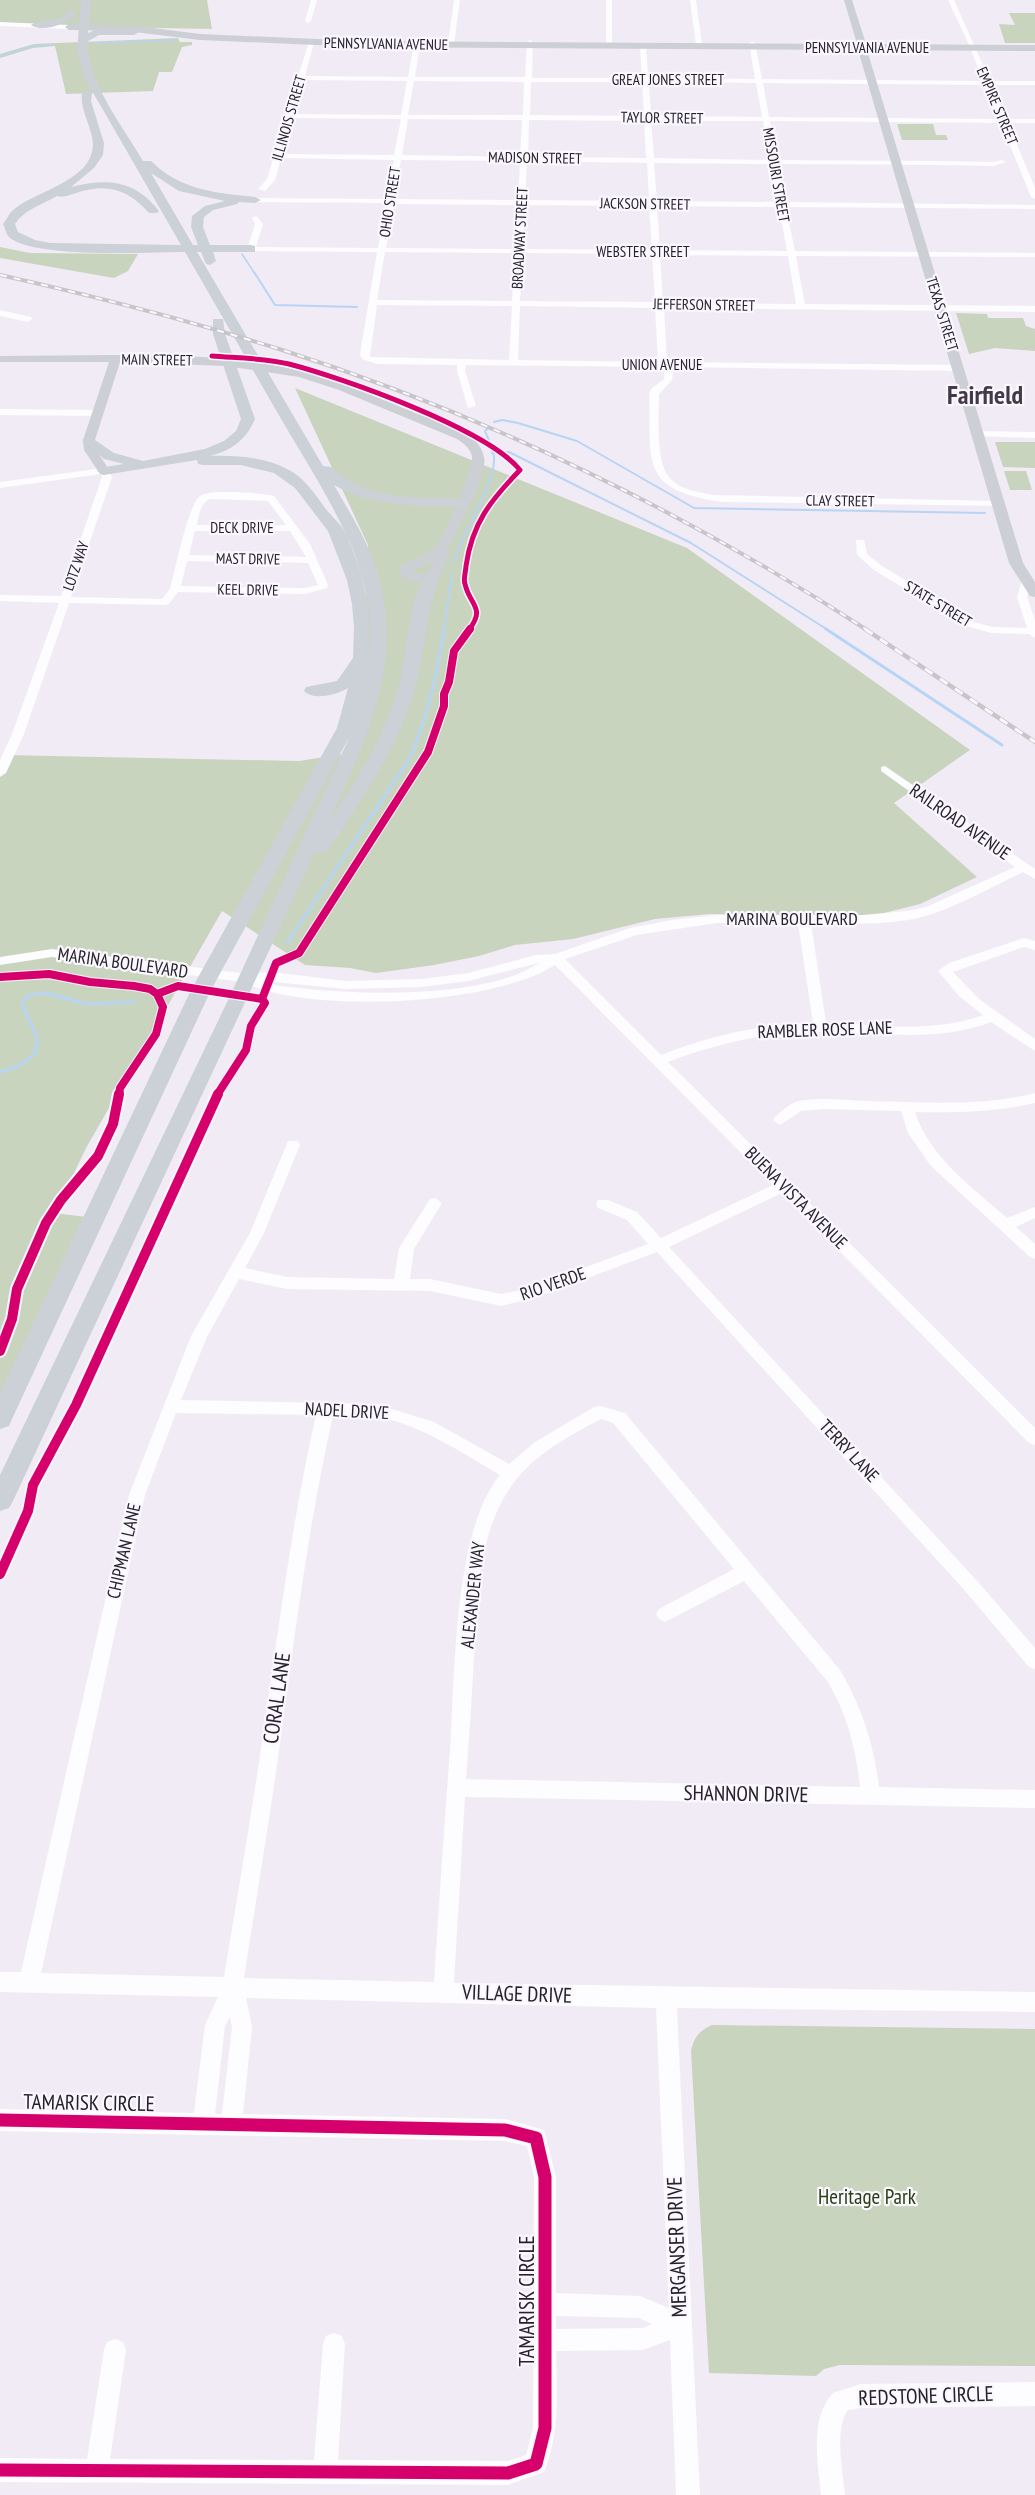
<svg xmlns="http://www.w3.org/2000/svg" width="1035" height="2495" font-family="'PT Sans Narrow',sans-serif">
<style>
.green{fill:#c9d4be}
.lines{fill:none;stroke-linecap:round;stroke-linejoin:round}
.stream-far2{stroke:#b8d4f5;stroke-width:1.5}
.stream-far1{stroke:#b8d4f5;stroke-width:2}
.stream{stroke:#b8d4f5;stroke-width:3}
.minor{fill:#fdfcfe;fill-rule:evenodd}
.major{fill:#cccfd3;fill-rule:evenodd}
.highway{fill:#cbd1d6;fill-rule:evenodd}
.rail-far1-casing{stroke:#c6c6c8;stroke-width:4}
.rail-casing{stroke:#c6c6c8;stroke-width:4.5}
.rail-far1{stroke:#fbf7ff;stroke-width:2;stroke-dasharray:7;stroke-linecap:butt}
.rail{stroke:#fbf7ff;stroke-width:3;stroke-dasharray:9;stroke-linecap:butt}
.cycleway-far3-casing{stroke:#fbf7ff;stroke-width:8}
.cycleway-far2-casing{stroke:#fbf7ff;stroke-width:10}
.cycleway-far1-casing{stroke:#fbf7ff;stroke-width:14}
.cycleway-casing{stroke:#fbf7ff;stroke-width:16}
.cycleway-far3{stroke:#d6006c;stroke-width:5}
.cycleway-far2{stroke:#d6006c;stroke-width:8}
.cycleway-far1{stroke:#d6006c;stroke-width:10}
.cycleway{stroke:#d6006c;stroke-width:13}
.labels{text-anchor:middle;stroke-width:4.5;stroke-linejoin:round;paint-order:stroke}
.far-street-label{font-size:15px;fill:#252229;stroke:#fbf7ff}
.street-label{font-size:18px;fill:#252229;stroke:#fbf7ff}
.near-street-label{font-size:21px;fill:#252229;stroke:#fbf7ff}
.near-park-label{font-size:21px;fill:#2a3f10;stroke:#fbf7ff}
.far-town-label{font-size:26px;font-weight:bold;fill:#423a4a;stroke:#fbf7ff}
</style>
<rect width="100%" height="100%" fill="#f1ebf6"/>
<path class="green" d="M0,0H207L212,29L0,25Z
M1009,13H1035V43H1005L999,24L1015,25Z
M178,38L180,42H192V45L182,47L172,72H159L153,91L66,94L55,46L33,48L0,58V54L34,44Z
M897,124H933L936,135H946L948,140H902Z
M0,247L30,253L138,254L128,271L114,278L0,258Z
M956,313L987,314L988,318H1023L1026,326L1035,329V351L995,348L969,354Z
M295,388L687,548L970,750L894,803L977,877L920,904L872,916L710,914L655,919L573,939L515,945L479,956L434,965L376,973L350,968L305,965L222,911L86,1148L55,1213L94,1218L0,1419V763L4,755L299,761L357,752L368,545Z
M995,442H1035V468L1003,467Z
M1004,471H1026L1032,490H1010Z
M712,2025L1035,2029V2366L840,2365L824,2369L816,2376L709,2373L691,2051C694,2037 699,2031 712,2025Z"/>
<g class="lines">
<path class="stream-far2" d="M95,43L176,40
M0,56L31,47L51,45
M242,254L255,274"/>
<path class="stream-far1" d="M254,272L275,305L357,307
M494,422L502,420L518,423L577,441L694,508L985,513
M492,453L509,452L691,543L828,630
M454,561C462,533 496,483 494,457C493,448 488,439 485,431L488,428
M444,630L452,574"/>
<path class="stream" d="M826,629L1002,745
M287,943L410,758C427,718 438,671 444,629
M0,1072C18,1067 45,1057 35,1033C31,1023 25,1014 22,1003L27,996L46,993L86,1004L134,1002"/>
<path class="minor" d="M311,0H317L311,21L308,23L305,21Z
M454,0H460L454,44L451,46L448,44Z
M606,0H612V42L609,44L606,42Z
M690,0H696L702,45L699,47L696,45Z
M948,0H954L990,81H1035V85H992L1006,119H1035V123H1008L1035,188V199L1031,197L1001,123L770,121L777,160C849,161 921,160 993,162L1002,160L1006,162L993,166C921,164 850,165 778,164L786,202L1035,205V209L786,207L795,251L1035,253V257L796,256L805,304L1035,306V312L664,308L667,362L959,365L963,368L959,371L674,367L672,380L659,394C659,415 655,463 670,478C680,490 699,492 714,495L998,501L1003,504L1001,506L721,502C640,489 651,465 649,394L652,388L664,379L665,367L466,365L465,371L476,406L468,408L457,371V365L377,364L362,359L360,354L377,252L251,251L247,249L255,224L252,218L256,216L263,224L256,247L378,248L386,203L255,202L251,200L255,198L387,199L394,160L281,158L275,180L265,191L258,189L267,179L309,41L314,42L305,76L408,77L414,44L417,42L420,44L415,77H525L527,42L530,40L533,42L532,78H642L640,45L643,43L646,45L648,78L755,79L749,43L752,41L755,43L762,79L983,81L970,47ZM303,80L407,81L401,115L294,114ZM414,81L524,82L523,115H408ZM531,82H642L644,116L530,115ZM649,82L756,83L762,117L651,116ZM763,83L985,85L999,119L769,117ZM292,118L401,119L394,155L282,154ZM408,119L522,120L520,157L402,155ZM529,120L644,121L646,158L528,157ZM651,121H763L770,160L654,158ZM401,160L520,161L518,200L394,199ZM527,161L647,163L649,201L525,200ZM654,163L771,164L778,202L657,201ZM394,204L518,205L515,249L386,248ZM525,205L649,206L652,250L523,249ZM657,206L779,207L787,251L660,250ZM385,252L515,253L512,301L377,300ZM523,253L652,254L655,302L520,301ZM660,255L788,256L796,304L663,303ZM377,305L512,306L509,360L370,357ZM520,306L655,308L658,362L518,360Z
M0,22L69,25L72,27L69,29L0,26Z
M0,310L31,317L32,319L28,322L0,316Z
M0,409L96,410L101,413L96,416L0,415Z
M978,431L1035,432V438L975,436V432Z
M104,468L107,469L112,477L71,597L162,599L170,589C175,571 188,505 200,496C210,489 261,493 274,496L310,544L328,585L327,588L305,594L178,592L169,604L165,605L69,603L24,734L6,773L0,777V760L12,734L59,603L0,601V595L61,596L102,477L101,474L0,488V482ZM210,499L268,501L286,525H197C199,515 200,503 210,499ZM195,531H290L306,557L189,555ZM187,561L308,563L318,585L305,588L181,586Z
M856,540H864L867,554L882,566L974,622L992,627L1027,628L1017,597L1022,580H1030L1031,582L1027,597L1035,620V638L1029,634L991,633L966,626L874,570L857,555Z
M885,766L1035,869V879L1023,872C994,886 965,902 935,913C897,927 851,923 811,923L826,1023C877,1024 934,1034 983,1015L959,996L938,971L949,963L1024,938L1035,941V950L1024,947L953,972L979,999L1035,1039V1051L991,1022C938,1043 880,1032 824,1032C770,1031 719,1043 668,1062L1035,1428V1445L1029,1443L782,1193L669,1247L979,1583L1035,1648V1669L1029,1667L967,1593L657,1252L534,1298L501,1306L430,1291L287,1289L239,1279L207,1337L181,1400L376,1404L434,1422L509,1464L535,1442L594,1407L600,1406L625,1413L840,1670C862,1707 874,1745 879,1787L1035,1790V1808L465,1797L454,1983L1035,1992V2012L677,2008L700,2495H676L670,2340L643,2350L556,2351C557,2392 560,2434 544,2472L508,2485L0,2482V2458L87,2459L104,2350L107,2342L115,2339L123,2342L126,2350L110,2459L314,2460L323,2344L326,2336L334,2333L342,2336L345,2344L338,2460L508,2461L526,2455L533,2428L534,2177L527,2146L505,2141L0,2131V2109L194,2113L205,2025L218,1997L0,1992V1972H21L129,1495L191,1336L250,1233L288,1141H298L300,1145L264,1233L245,1268L287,1277L394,1279L399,1248L430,1199L435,1198L442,1203L414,1249L410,1279H430L501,1294L527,1289L648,1244L627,1220L598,1208L596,1204L598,1200H608L637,1212L661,1238L773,1185L555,965C494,1005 308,1015 243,982L52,957L0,965V957L52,949L247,974L271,972L346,981L422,979L468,973L536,955L555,954L630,928L672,920L717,915H863L907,911L926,907L1015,867L881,771V767ZM717,923H798L813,1023C760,1024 710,1036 661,1055L565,959L637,935ZM539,963C487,998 370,995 308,989C293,987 276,987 263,981L346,989L422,987L468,981ZM176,1413L316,1415C293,1516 280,1618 265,1721C253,1806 238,1892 224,1977L41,1973L145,1495ZM333,1416C348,1416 364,1414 379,1417C423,1426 462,1453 500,1475C453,1532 455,1677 450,1750C444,1828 439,1905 434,1982L244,1978C257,1892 272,1807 283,1721C297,1618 310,1517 333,1416ZM601,1419L613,1423L734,1569L659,1609L656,1614L659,1619L665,1622L671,1619L744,1581L828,1682C847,1714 856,1749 860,1787L466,1779C469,1738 472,1697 474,1656C478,1601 477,1539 508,1491C529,1457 567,1437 601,1419ZM246,1998L656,2008L669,2308L640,2296L556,2293V2177L544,2130L505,2119L243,2114L252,2027ZM230,2017L232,2027L222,2114H215L225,2026ZM556,2316L639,2318L652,2324L643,2328L556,2329Z
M1035,1093V1103C997,1112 955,1113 915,1112C930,1158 972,1187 1007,1218L1035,1207V1218L1016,1227L1035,1244V1259L1030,1257L931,1166L908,1133L901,1111L823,1109L801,1111L780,1125L773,1120C778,1113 790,1103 799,1101C821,1097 845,1100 868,1101C924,1102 981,1107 1035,1093Z
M1035,2382V2406L861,2408L848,2410C834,2428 843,2473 845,2495H821C818,2464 809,2418 833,2393L861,2384Z"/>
<path class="major" d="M844,0H852L866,44L1035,45V51L867,50L1023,563L1035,582V597L1030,596L1009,563L858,50L362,47L200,40L126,31L69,30L65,27L69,24L137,26L200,34L362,41L857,44Z
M113,355C182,355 253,356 320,376C354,386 385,401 418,414C439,422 479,430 484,457C488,476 457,530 448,549L450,552C446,559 443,574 437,579C428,585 412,582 403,578L398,568C408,559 425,558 435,547C444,537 474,469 472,456C470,448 463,443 457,439L339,390L299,377L226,366L120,362L95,440L96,450L110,471L104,475L100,474L84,450L83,440L109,362H0V356ZM432,562L427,573L417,574L412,571Z"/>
<path class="highway" d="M81,0H91L88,33L97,29H134L139,32L134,35H99L88,41C85,79 124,128 143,161H151C180,190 216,193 255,197L261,200L255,203L239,202L237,204L213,210L204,217L203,227L210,245H251L255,246V252H213L216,261L210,265L206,264L201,252H197L323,466L331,467C367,501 415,497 462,499L469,503L462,507C418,505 374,508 334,485C347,508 361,530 371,554C410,651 369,734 329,822C357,780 384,737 398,688C409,651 405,606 427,573L432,571L440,576C425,613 425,651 415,689C398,748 363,797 330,848L327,852H315L13,1501L9,1508L0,1511V1475L230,996L350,736L211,990L12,1419L9,1426L0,1429V1393L191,990L337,728L348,688C337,695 313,701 304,691L306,687L337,681L353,658L354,627L352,604L347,580L328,531L295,488L274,473L241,465H203L198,464L197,460L104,475L97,471L99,468L124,464L104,459L82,440L89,436L114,453L143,461L205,449L224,441L236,431L241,419L213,334V319H223L225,334L255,419C246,440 232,450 210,456C235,455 264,457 287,469C304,477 314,493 325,508C330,515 338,521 343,529C366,571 373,621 368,668C384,574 325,495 280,417C248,362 217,307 185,252C148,252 34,259 9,237C6,234 5,228 3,224C6,220 8,216 11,212C31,192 84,184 92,152C97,132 79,113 82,93L87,90L92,93L91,101L104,143L103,155L94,168L71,187C107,178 135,180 159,211L157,213H149C127,189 108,183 76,193C69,195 64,198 57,196C43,204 24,210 15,224L18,232L35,240L50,243L181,245L84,77L77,52ZM151,173L179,191L225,201L205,206L192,216L191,227L198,245H193Z
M71,11L76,14C67,24 43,33 31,25L36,22L59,19Z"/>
<g class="rail-far1-casing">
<path id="rail-far1" d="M0,275C94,296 187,320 279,349C487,415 685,512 867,630"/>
</g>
<g class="rail-casing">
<path id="rail" d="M865,629L1035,742"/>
</g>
<use href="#rail-far1" class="rail-far1"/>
<use href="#rail" class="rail"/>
<g class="cycleway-far3-casing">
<path id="cycleway-far3" d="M212,356C238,358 264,358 289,364C343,378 487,429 520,470C491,500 472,523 466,566C466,571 463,579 465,584C470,606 486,607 469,630"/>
</g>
<g class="cycleway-far2-casing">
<path id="cycleway-far2" d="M0,977L49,974L90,982L134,986L150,989L157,994L178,986L262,999
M119,1095L120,1088L156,1034L163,1007L157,994
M217,1095L246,1050L251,1026L265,1003L262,999L276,963L299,953L428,752L444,706V694L449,682L454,651L470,629"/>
</g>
<g class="cycleway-far1-casing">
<path id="cycleway-far1" d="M0,1351L12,1319L17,1289L46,1223L61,1200L98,1156L113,1124L119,1094
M0,1574L28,1511L33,1485L76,1405L218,1094"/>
</g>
<g class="cycleway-casing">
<path id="cycleway" d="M0,2120L505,2130L536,2138L545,2177V2428L536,2464L508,2473L0,2470"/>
</g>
<use href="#cycleway-far3" class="cycleway-far3"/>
<use href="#cycleway-far2" class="cycleway-far2"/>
<use href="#cycleway-far1" class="cycleway-far1"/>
<use href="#cycleway" class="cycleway"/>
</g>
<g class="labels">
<g class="far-street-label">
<text transform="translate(386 44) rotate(1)" y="5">PENNSYLVANIA AVENUE</text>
<text x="867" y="53">PENNSYLVANIA AVENUE</text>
<text x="668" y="85">GREAT JONES STREET</text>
<text transform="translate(997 106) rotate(67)" y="5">EMPIRE STREET</text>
<text transform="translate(289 118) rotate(-74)" y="5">ILLINOIS STREET</text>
<text transform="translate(662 118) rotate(1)" y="5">TAYLOR STREET</text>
<text transform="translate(535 158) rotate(1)" y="5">MADISON STREET</text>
<text transform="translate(776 175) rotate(80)" y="5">MISSOURI STREET</text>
<text transform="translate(390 202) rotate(-81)" y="5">OHIO STREET</text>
<text transform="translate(645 204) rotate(1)" y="5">JACKSON STREET</text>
<text transform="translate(520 238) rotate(-87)" y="5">BROADWAY STREET</text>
<text x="643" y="257">WEBSTER STREET</text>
<text transform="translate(704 305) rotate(1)" y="5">JEFFERSON STREET</text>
<text transform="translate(942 314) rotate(73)" y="5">TEXAS STREET</text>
<text transform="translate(157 360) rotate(1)" y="5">MAIN STREET</text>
<text x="662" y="370">UNION AVENUE</text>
<text transform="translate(840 501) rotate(1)" y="5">CLAY STREET</text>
<text x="242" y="533">DECK DRIVE</text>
<text transform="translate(248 559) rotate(1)" y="5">MAST DRIVE</text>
<text transform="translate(76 566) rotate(-71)" y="5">LOTZ WAY</text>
<text transform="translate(248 590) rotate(1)" y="5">KEEL DRIVE</text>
<text transform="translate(938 604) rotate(31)" y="5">STATE STREET</text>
</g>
<g class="street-label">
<text transform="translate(960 822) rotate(35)" y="6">RAILROAD AVENUE</text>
<text x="792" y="925">MARINA BOULEVARD</text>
<text transform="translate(123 963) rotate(8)" y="6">MARINA BOULEVARD</text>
<text transform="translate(825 1030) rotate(-2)" y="6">RAMBLER ROSE LANE</text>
<text transform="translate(796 1198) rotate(45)" y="6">BUENA VISTA AVENUE</text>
<text transform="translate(553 1284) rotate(-19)" y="6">RIO VERDE</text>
<text transform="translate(347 1411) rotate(3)" y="6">NADEL DRIVE</text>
<text transform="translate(849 1451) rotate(47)" y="6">TERRY LANE</text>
<text transform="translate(124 1551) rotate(-77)" y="6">CHIPMAN LANE</text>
<text transform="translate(473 1595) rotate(-84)" y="6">ALEXANDER WAY</text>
</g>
<g class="near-street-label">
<text transform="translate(277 1698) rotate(-82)" y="7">CORAL LANE</text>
<text transform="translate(746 1794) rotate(1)" y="7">SHANNON DRIVE</text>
<text transform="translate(517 1994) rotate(2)" y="7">VILLAGE DRIVE</text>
<text transform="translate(89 2103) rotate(1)" y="7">TAMARISK CIRCLE</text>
<text transform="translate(677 2247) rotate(-92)" y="7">MERGANSER DRIVE</text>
<text transform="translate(527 2301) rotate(-90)" y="7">TAMARISK CIRCLE</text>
<text transform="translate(926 2396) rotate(-2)" y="7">REDSTONE CIRCLE</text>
</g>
<g class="near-park-label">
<text x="867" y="2204">Heritage Park</text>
</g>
<g class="far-town-label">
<text x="985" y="404">Fairfield</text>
</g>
</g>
</svg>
